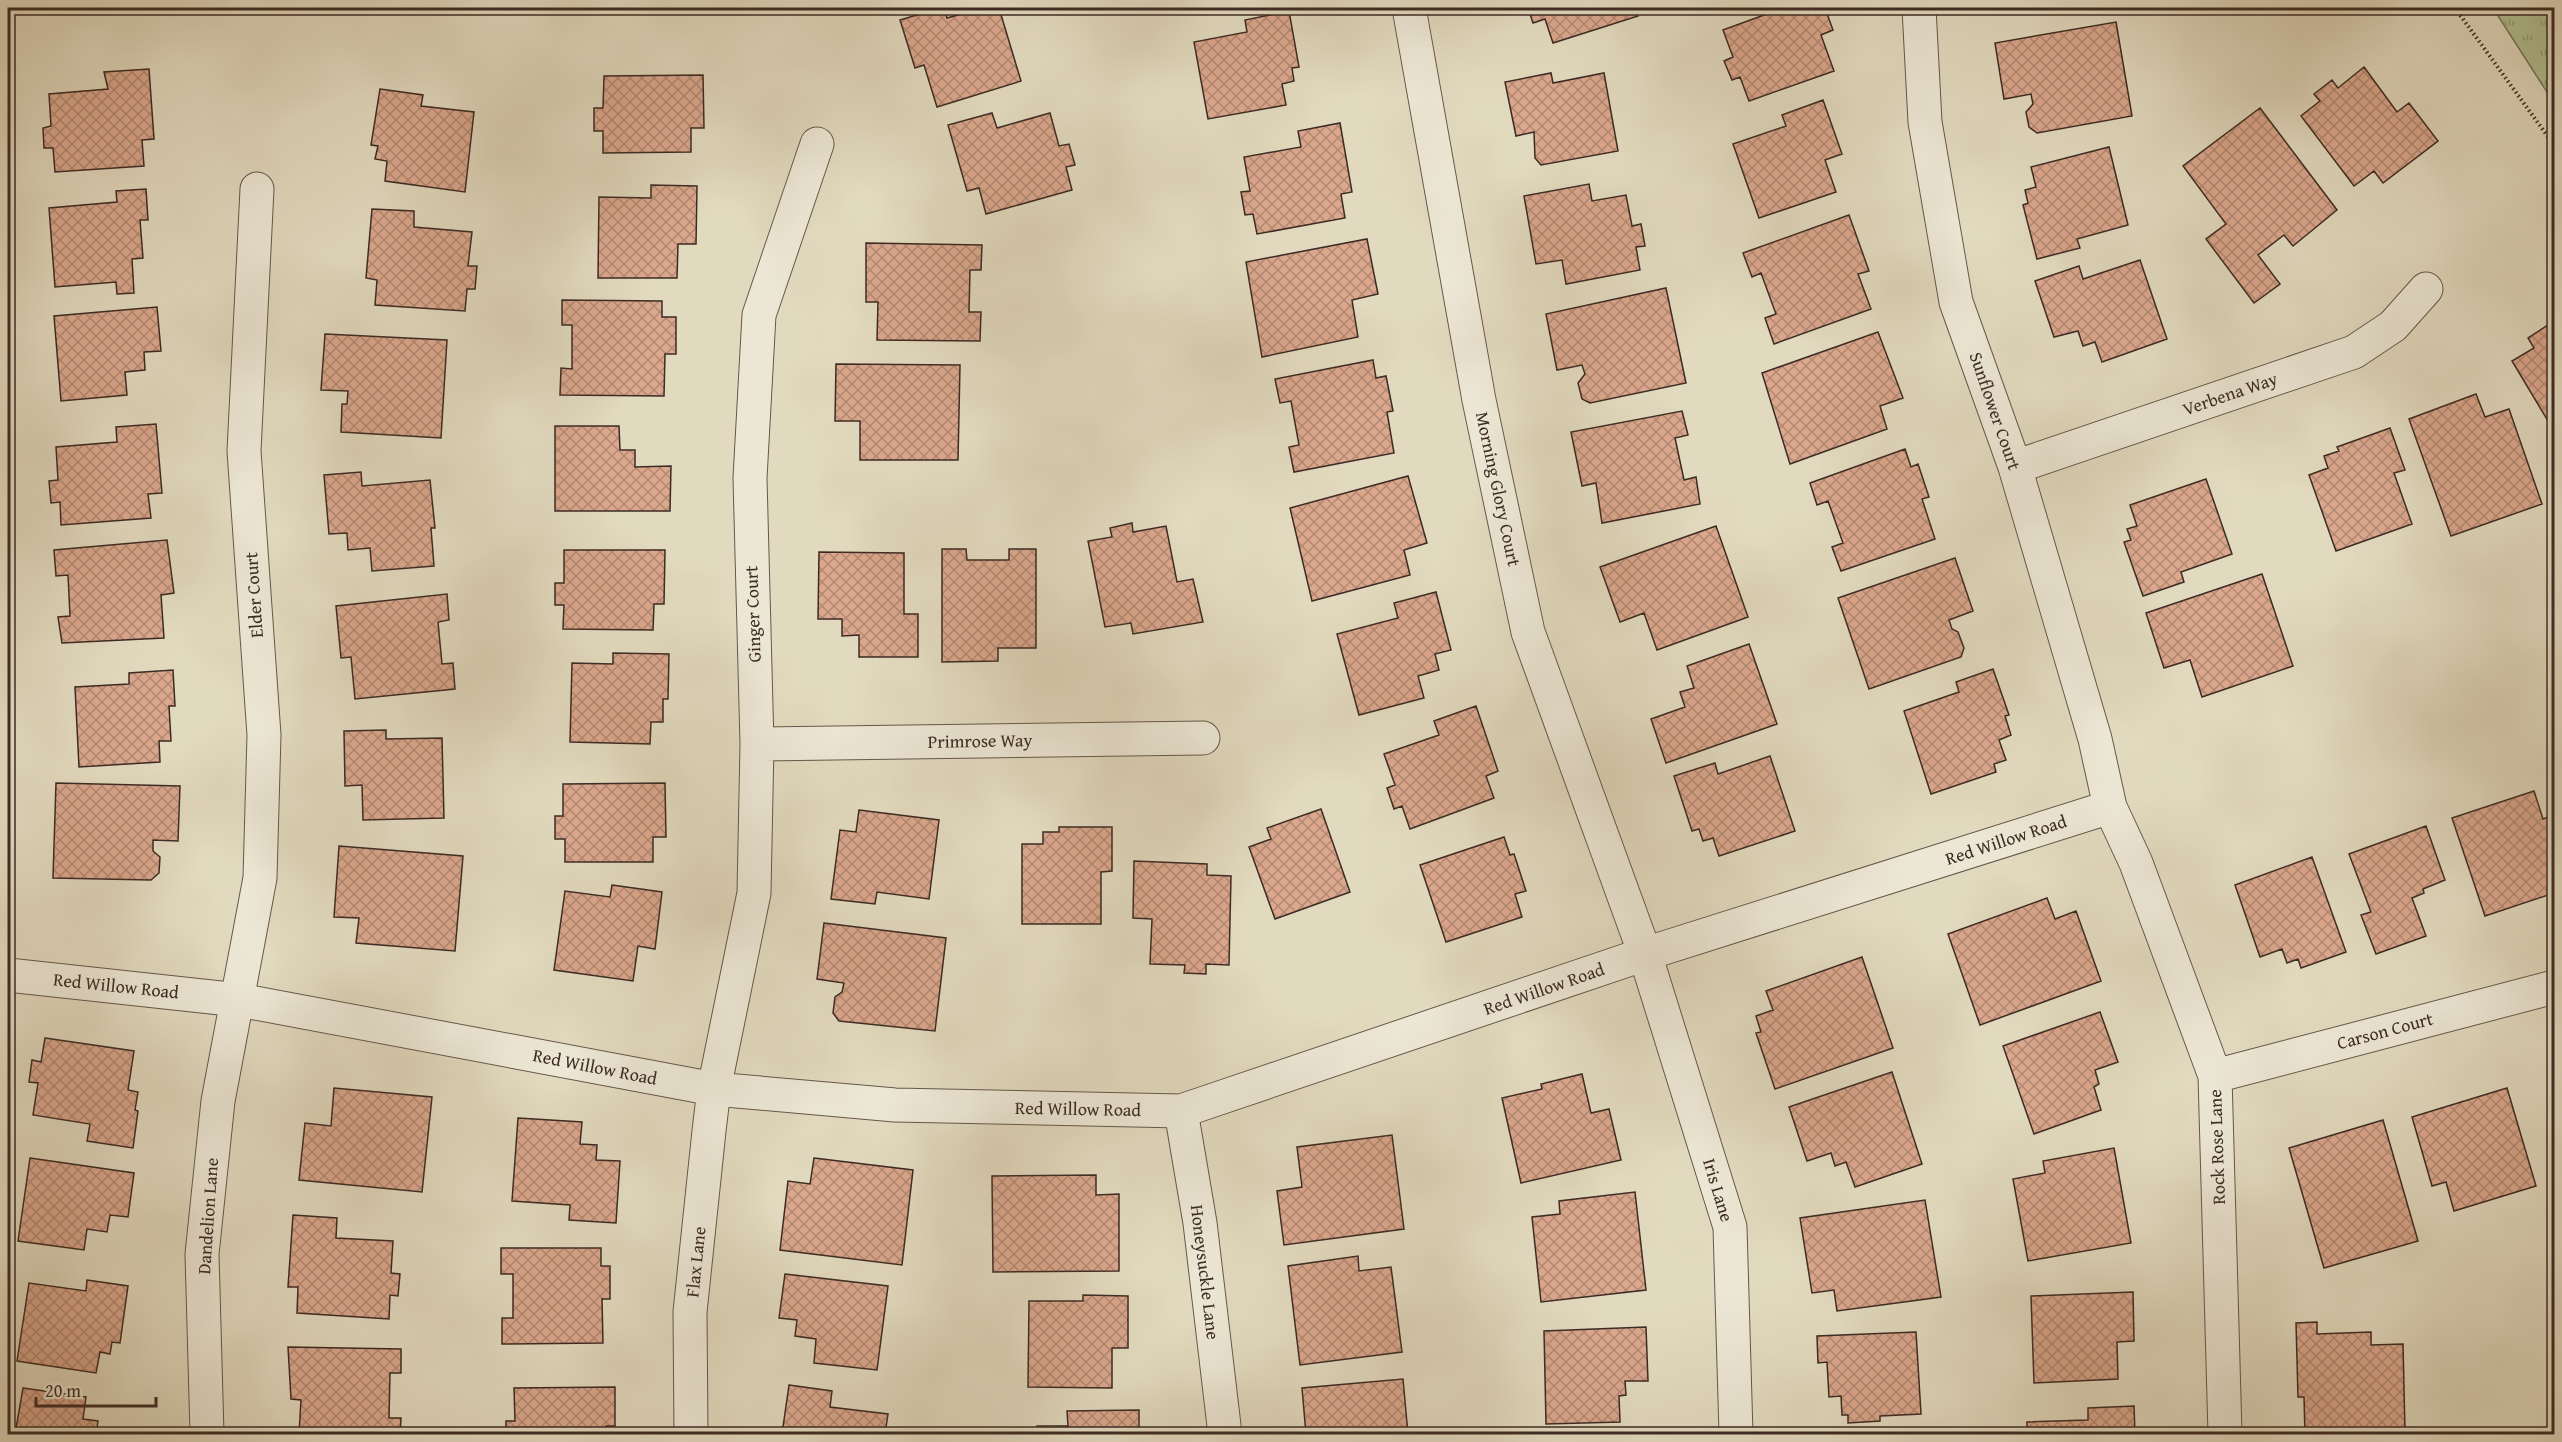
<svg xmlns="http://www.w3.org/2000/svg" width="2562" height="1442" font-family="'Gentium Book Plus',serif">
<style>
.grass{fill:url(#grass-tufts);stroke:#77765b;stroke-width:1.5}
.building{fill:url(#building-cross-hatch);stroke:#3c2b24;stroke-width:1.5}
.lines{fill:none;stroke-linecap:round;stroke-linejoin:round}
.minor-casing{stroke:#66574b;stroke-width:35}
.path{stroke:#3c2b24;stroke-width:4;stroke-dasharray:1.5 3;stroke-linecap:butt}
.minor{stroke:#ece7d5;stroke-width:33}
.labels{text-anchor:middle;stroke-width:6;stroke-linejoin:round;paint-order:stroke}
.street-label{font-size:18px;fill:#3c2b24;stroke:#ece7d5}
</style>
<defs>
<pattern id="grass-tufts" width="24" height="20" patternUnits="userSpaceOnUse" patternTransform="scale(1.5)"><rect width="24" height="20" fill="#b2c092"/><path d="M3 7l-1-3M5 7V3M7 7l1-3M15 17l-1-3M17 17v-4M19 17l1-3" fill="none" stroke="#929c77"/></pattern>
<pattern id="building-cross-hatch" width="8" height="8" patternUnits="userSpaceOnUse" patternTransform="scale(1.5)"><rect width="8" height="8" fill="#dba78d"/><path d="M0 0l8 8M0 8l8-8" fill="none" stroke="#b38873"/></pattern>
</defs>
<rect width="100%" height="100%" fill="#e2dabf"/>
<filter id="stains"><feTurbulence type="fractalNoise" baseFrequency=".00333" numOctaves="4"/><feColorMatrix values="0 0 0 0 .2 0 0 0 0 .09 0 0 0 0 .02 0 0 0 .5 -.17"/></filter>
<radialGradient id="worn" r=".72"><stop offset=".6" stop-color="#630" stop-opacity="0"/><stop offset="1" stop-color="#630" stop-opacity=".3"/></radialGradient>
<path class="grass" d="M2493,8H2554V104V103Z"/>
<path class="building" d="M940,8H944L947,18L982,8H999L1021,81L937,107L924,65L915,68L900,20Z
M1528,8H1635L1638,16L1553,43L1545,19L1533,23Z
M1774,8H1825L1833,30L1821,35L1834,71L1749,101L1740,77L1732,80L1724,61L1733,57L1723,30L1775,11Z
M2017,8H2051L2018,13Z
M1289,11L1299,67L1292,68L1294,81L1282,84L1286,105L1208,119L1194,42L1247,32L1245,20Z
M2116,22L2132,116L2037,133L2029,127L2026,112L2033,104L2031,94L2004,99L1995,43Z
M2364,67L2397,112L2409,103L2438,141L2383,183L2374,171L2354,186L2301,116L2320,101L2314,94L2332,80L2338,88Z
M149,69L154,139L142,140L144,166L55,172L53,148H44L43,128L51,126L49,94L108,89L104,72Z
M1551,73L1553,83L1604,73L1618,151L1541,165L1535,158L1534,132L1516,136L1505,82Z
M703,75L704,128H691V152L603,153V131H594V108H603L604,76Z
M380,89L423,95L421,106L474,112L465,192L385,181L387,161L375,159L378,146L371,145Z
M1823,100L1842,154L1825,160L1836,192L1759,218L1733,144L1786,126L1782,115Z
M2260,108L2337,210L2293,246L2284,235L2258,255L2280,284L2254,303L2206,239L2226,224L2183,166Z
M992,113L997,128L1050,113L1059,146L1069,144L1075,165L1066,167L1072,190L986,214L979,188L967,191L948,125Z
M1340,123L1352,192L1341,194L1345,218L1257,234L1253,214L1245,215L1241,192L1250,191L1244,157L1301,147L1298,131Z
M2109,147L2128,225L2077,239L2080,248L2037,259L2023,205L2028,203L2025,190L2036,187L2031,167Z
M1589,184L1592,201L1626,195L1632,226L1641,224L1645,246L1636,247L1640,270L1566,284L1562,260L1536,264L1524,196Z
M651,185L697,186L696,244H678L677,278H598L599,197L651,198Z
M146,189L148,220H140L143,258L132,259L134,293L117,294L116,282L55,287L49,208L117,202L116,191Z
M372,209L414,211V227L472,232L468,266H477L475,289H467L465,311L375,305L377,280L366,278Z
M1849,215L1869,271L1858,274L1871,309L1774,344L1765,318L1776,314L1761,273L1752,277L1743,253Z
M1367,239L1378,294L1352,300L1358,337L1262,357L1246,262Z
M866,243L982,245L981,270H970L969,312H981L980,341L877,340L878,302H866Z
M2140,260L2167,339L2102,362L2095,342L2083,346L2078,331L2054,337L2035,281L2079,266L2083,279Z
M1666,288L1686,383L1590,403L1582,399L1578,383L1585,374L1582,365L1557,370L1546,314Z
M562,300L662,301V317H676V354H665L664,396L560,395L561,368L572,369V325H562Z
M157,307L161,351L144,352L145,370L125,372L127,395L61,401L54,316Z
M2554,321V431L2512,361L2534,348L2528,338Z
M1878,332L1903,398L1880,406L1887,429L1790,464L1762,373Z
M325,334L447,340L441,438L341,432L342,404H347L348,391L321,390Z
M1373,360L1376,378L1386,376L1393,411L1387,412L1394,453L1294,472L1289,447L1299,445L1291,401L1280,403L1275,379Z
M836,364L960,365L958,460H860V421H835Z
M2476,394L2485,417L2509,409L2542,504L2451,536L2409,419Z
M1682,411L1688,435L1675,438L1684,480L1696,477L1700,504L1602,523L1596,483L1582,486L1571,432Z
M156,424L162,493L148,494L151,518L61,525L60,502L51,503L49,481L58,480L56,447L117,442L116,427Z
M555,426H619L620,450H635V467L671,466L670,511H555Z
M2390,428L2405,470L2394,473L2412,524L2336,551L2309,475L2328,468L2324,456L2339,451L2337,447Z
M1905,449L1911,467L1918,464L1929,497L1922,499L1935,539L1841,571L1832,547L1843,543L1828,501L1817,505L1810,483Z
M361,472L362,486L430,480L435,528H431L434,566L372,571L370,548L348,550L347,533L329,534L324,475Z
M1408,476L1427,543L1404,550L1410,575L1312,601L1290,508Z
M2206,479L2232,554L2181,572L2184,582L2143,596L2124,542L2131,540L2127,529L2137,526L2130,505Z
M1132,523L1133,532L1166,526L1177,582L1193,579L1203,622L1133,634L1131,623L1105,627L1088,541L1112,537L1110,528Z
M1716,526L1748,617L1657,650L1644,613L1620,622L1600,567Z
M167,540L174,593L161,595L164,638L62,643L58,617L70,616L68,575L56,576L54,550Z
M942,549H966L967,560H1009V549H1036V648H998V661L942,662Z
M564,550H665L664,604H654L653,630L563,629L564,605H555V583H564Z
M819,552L904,553V614H918V657H859V635L842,636V619H818Z
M1955,558L1973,611L1949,620L1952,629L1958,632L1964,648L1961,657L1869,689L1838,598Z
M2262,574L2293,666L2202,697L2190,660L2164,668L2146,613Z
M1436,592L1451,650L1435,654L1439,670L1418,676L1424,698L1359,715L1337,634L1398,618L1394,603Z
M447,594L449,620L438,622L442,664L453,663L455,689L355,699L351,657L341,658L336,606Z
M1749,644L1777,724L1666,763L1651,719L1685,707L1680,692L1694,688L1687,666Z
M613,653L669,654L668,699H663V722H651L650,744L570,742L572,663L613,664Z
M1993,669L2009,715L2005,716L2011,735L1999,740L2006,760L1994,764L1996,772L1931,794L1904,711L1959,692L1956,682Z
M173,670L175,706H169L171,741H159L160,762L79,767L75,687L129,684V673Z
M1476,706L1498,771L1486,776L1494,798L1410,829L1402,806L1394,809L1387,788L1395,785L1384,754L1439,735L1434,721Z
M386,730V739L442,738L444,818L363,820L362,785L345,786L344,731Z
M1770,756L1795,831L1719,856L1713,838L1703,841L1699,829L1692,831L1674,776L1715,763L1718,774Z
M56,783L180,786L178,841L153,840V851L160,857L159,873L151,880L53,878Z
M665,783L666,837H653V862H565V839H555V816H563V784Z
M2534,791L2543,819L2554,815V893L2485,916L2452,818Z
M1321,809L1350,892L1275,919L1249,847L1271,839L1267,828Z
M859,810L939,820L929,899L877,892L875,904L831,899L840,830L856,832Z
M2426,826L2445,880L2423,889L2424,893L2412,898L2426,936L2376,954L2361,915L2371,912L2349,854Z
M1059,827H1112V871L1101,872V924H1022V844H1043V832H1059Z
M1504,837L1510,855L1514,854L1526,891L1515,894L1522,917L1446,942L1420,865Z
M339,846L463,856L455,951L356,943L359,918L334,917Z
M2312,857L2346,952L2301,968L2298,959L2287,963L2282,949L2260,957L2235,885Z
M1134,861L1207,864V875L1231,876L1229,965L1206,964V974L1184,973L1185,965L1150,964L1152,919L1133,918Z
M612,885L662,892L655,949L638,946L633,981L554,970L565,891L610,897Z
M2047,898L2055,919L2076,911L2101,981L1980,1025L1948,934Z
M824,923L946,938L935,1031L839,1021L833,1013L835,997L842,992L844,983L817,979Z
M1862,957L1893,1048L1775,1089L1756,1033L1761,1032L1756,1016L1773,1010L1766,991Z
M2100,1012L2118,1062L2095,1070L2099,1084L2094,1087L2101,1110L2034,1134L2003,1046Z
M45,1038L134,1051L128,1090L138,1092L135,1110L138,1111L133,1148L87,1141L90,1124L33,1115L38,1083L29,1082L32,1060L41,1062Z
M1892,1072L1922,1164L1855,1187L1846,1162L1835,1166L1831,1153L1807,1161L1789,1107Z
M1582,1074L1591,1113L1609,1109L1621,1160L1521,1183L1502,1098L1542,1089L1541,1084Z
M334,1088L432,1097L422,1192L299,1180L305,1123L331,1126Z
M2507,1088L2536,1186L2454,1211L2446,1182L2432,1186L2412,1117Z
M518,1118L582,1122L580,1144L597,1145L596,1160L620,1161L616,1223L569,1220L570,1205L512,1201Z
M2383,1120L2418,1241L2324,1268L2289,1148Z
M1392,1135L1404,1229L1284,1245L1277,1191L1302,1187L1297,1147Z
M2114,1148L2131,1243L2028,1261L2013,1179L2045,1173L2043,1161Z
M30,1158L134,1173L128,1217L110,1215L107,1232L87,1229L84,1250L18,1241Z
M814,1158L913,1170L902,1265L780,1250L788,1181L810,1184Z
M1096,1175V1195L1119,1194V1271L993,1272L992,1176Z
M1635,1192L1646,1290L1541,1302L1532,1217L1560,1214L1559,1201Z
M1925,1200L1941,1297L1837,1311L1834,1290L1812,1293L1800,1218Z
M293,1215L337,1218L336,1238L393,1241L391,1273L400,1274L398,1296L390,1295L389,1319L297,1313L298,1287H288Z
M501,1248H601V1266H610V1299H602L603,1343L502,1344V1318H513V1274H501Z
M1358,1256L1359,1271L1391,1267L1402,1352L1300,1365L1288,1266Z
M785,1274L888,1286L877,1370L814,1363L816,1339L795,1336L797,1320L779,1318Z
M87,1280L128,1286L120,1343L112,1342L110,1354L100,1352L96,1373L17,1361L29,1283L86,1291Z
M2133,1292L2134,1341L2117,1342L2118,1379L2034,1383L2031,1296Z
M1083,1295L1128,1296V1348H1112V1388L1028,1387L1029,1301H1083Z
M2317,1322V1334L2371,1332V1345L2403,1344L2405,1431L2305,1434L2304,1397H2298L2296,1323Z
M1646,1327L1648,1381H1625L1626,1395L1619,1396L1620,1422L1546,1424L1544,1331Z
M1916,1332L1921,1414L1880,1416V1421L1848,1423V1415H1842L1841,1396L1829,1397L1827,1362L1818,1363L1817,1336Z
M288,1347L401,1349V1373H390L389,1418H401L400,1434H299L301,1400L291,1399Z
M1403,1379L1408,1434H1306L1302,1388Z
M789,1385L832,1391L830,1407L888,1414L885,1434H782Z
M615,1387V1426H606V1434H506V1421H515L514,1388Z
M23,1388L86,1397L83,1419L98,1421L96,1434H15Z
M2134,1406L2135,1434H2027V1422L2088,1420V1408Z
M1139,1410V1434H1037V1426H1068L1067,1411Z"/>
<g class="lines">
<g class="minor-casing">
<path id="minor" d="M1409,8L1479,400L1528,632L1645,954L1730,1227L1736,1434
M1919,8L1925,122L1956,302L2015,467L2095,739L2110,807L2136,863L2215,1076L2225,1434
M2015,467L2354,352L2393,326L2426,289
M757,744L1203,738
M8,975L239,1000L714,1089L895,1105L1181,1111L1645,954L2110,807
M2215,1076L2554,987
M1181,1111L1200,1223L1225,1434
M207,1434L202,1254L218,1101L260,878L264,735L244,451L257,189
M691,1434L690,1312L709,1131L714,1089L754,893L757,744L750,478L759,315L817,144"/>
</g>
<path class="path" d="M2455,8L2554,145"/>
<use href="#minor" class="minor"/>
</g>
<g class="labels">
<g class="street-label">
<text transform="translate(2230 394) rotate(-19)" y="6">Verbena Way</text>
<text transform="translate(1995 411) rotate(71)" y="6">Sunflower Court</text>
<text transform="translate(1498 489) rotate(78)" y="6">Morning Glory Court</text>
<text transform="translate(254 595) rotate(-94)" y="6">Elder Court</text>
<text transform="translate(753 614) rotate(-92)" y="6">Ginger Court</text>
<text transform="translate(980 741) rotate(-1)" y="6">Primrose Way</text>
<text transform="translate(2006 840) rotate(-18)" y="6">Red Willow Road</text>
<text transform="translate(116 986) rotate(6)" y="6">Red Willow Road</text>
<text transform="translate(1544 989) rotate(-19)" y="6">Red Willow Road</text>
<text transform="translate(2385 1031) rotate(-15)" y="6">Carson Court</text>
<text transform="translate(595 1067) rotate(11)" y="6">Red Willow Road</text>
<text transform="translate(1078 1109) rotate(1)" y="6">Red Willow Road</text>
<text transform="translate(2217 1147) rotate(-92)" y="6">Rock Rose Lane</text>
<text transform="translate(1718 1190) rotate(73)" y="6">Iris Lane</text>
<text transform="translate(208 1216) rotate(-86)" y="6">Dandelion Lane</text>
<text transform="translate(696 1262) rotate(-84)" y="6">Flax Lane</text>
<text transform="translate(1205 1272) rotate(83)" y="6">Honeysuckle Lane</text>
</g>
</g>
<rect width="2562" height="1442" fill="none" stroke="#e2dabf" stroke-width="30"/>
<rect x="9" y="9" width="2544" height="1424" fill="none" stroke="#3c2b24" stroke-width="3"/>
<rect x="15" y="15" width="2532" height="1412" fill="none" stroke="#3c2b24" stroke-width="1.5"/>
<path d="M36 1397v9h120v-9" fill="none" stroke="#3c2b24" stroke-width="3"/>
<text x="45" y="1397" font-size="18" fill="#3c2b24" stroke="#ece7d5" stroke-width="4.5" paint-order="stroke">20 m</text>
<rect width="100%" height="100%" filter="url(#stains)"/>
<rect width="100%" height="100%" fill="url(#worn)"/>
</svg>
